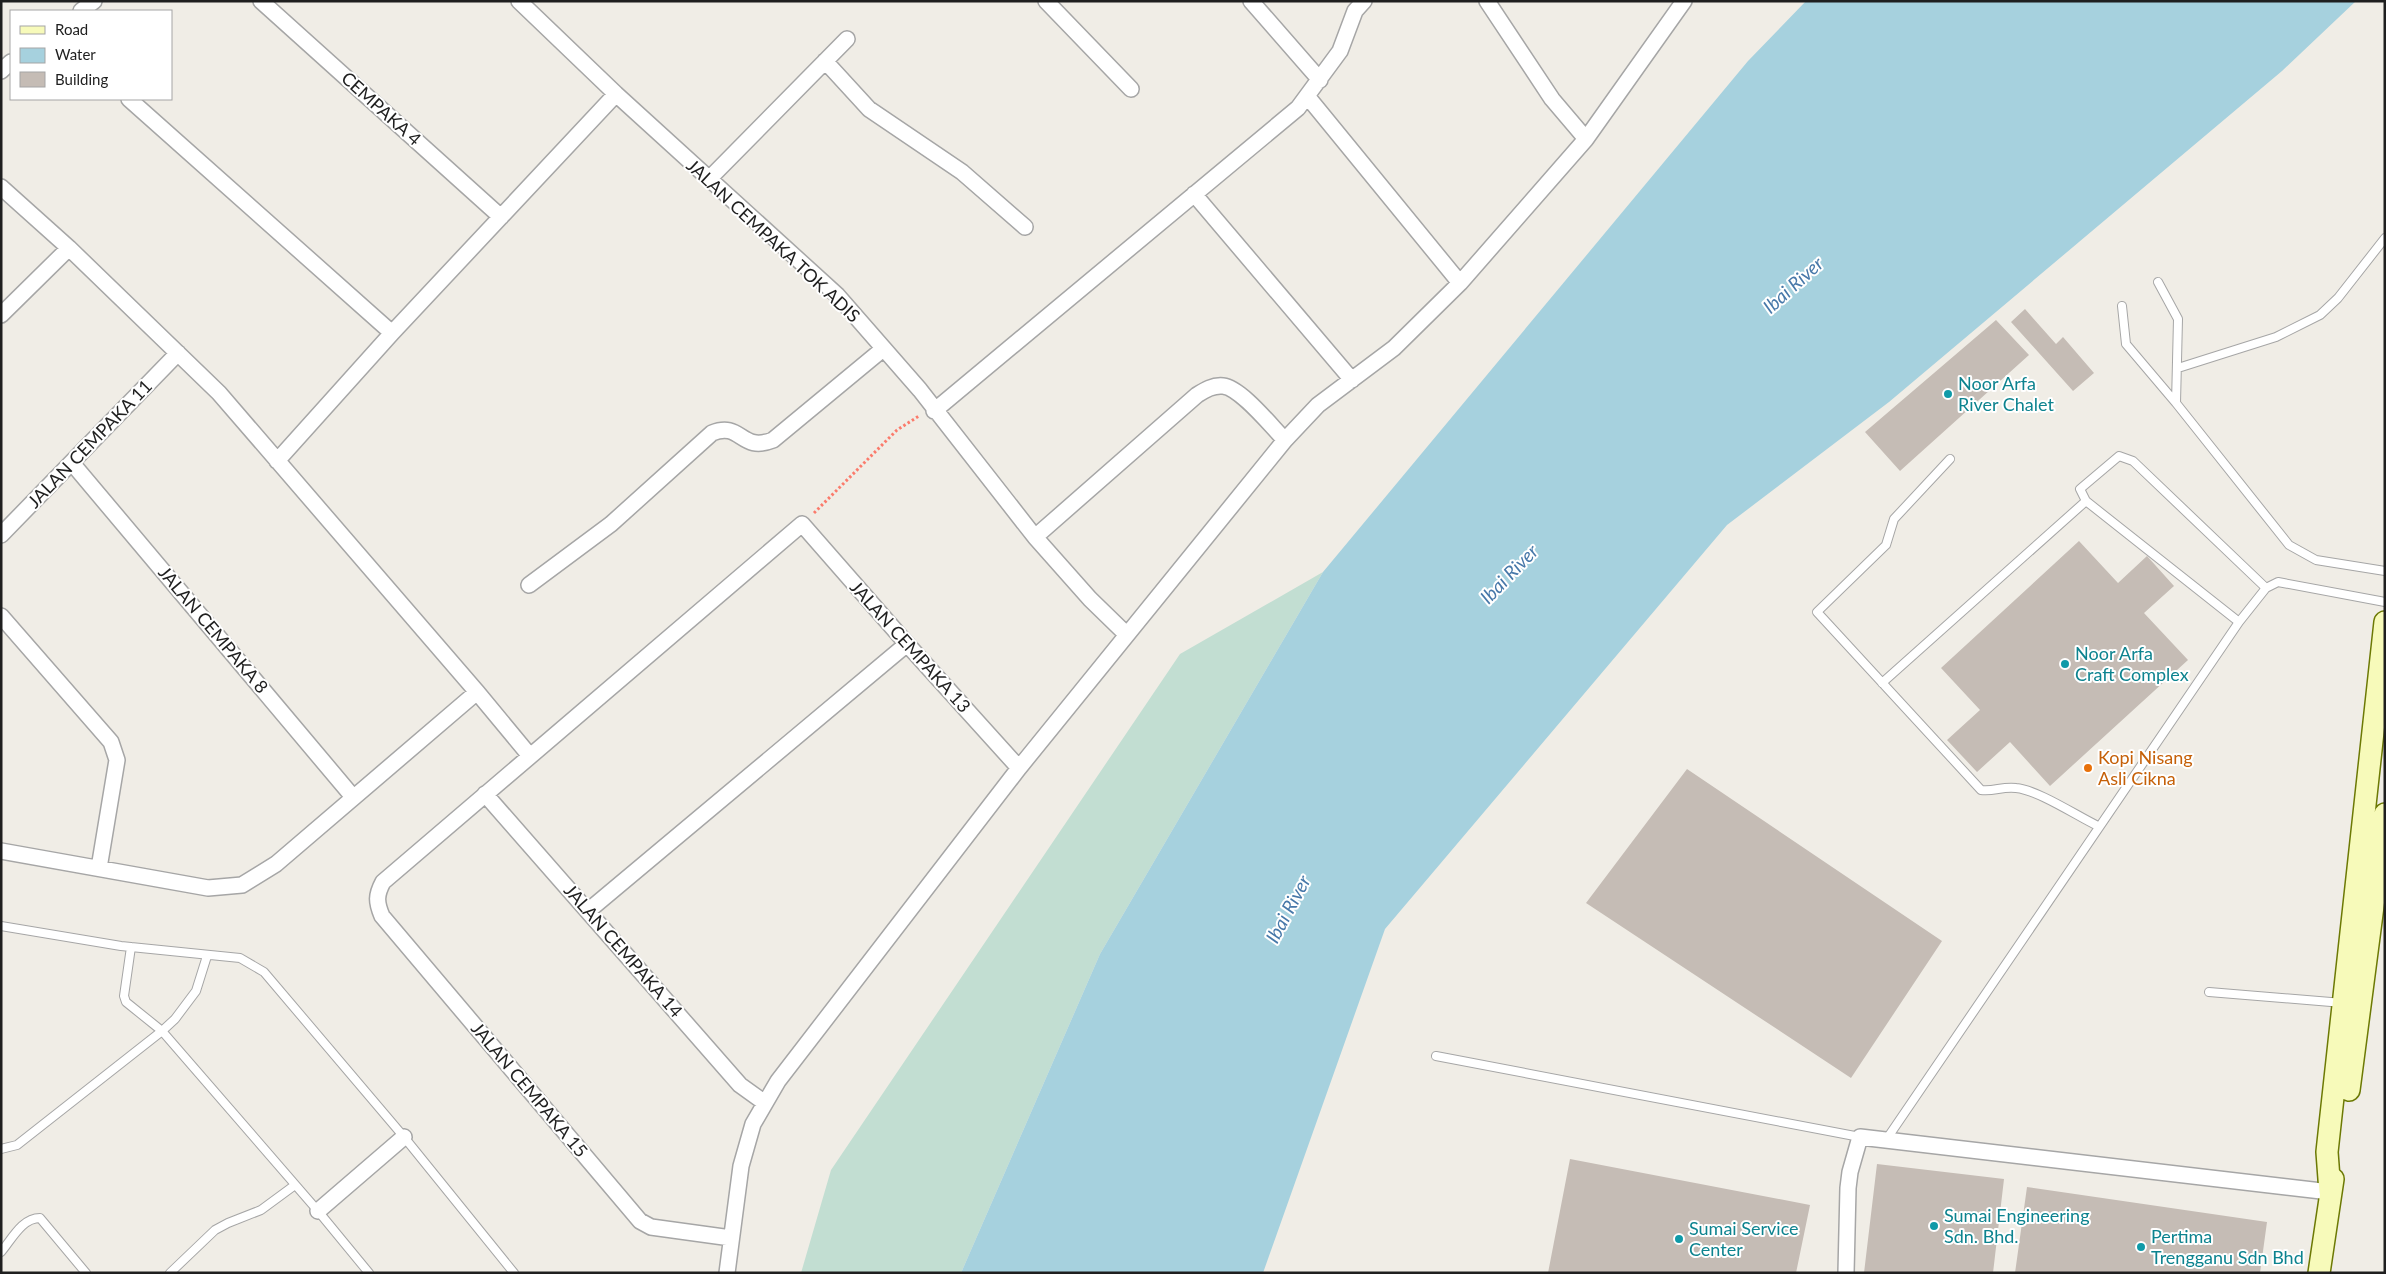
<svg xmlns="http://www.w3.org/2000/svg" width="2386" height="1274" font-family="Lato,sans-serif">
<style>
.wetland{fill:#c2ded2}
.water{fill:#a6d1de}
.building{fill:#c5bcb5}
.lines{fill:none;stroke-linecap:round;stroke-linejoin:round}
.lane-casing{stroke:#a6a6a6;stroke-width:10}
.street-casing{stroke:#a6a6a6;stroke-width:18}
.secondary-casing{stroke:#6c7904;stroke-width:24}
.path{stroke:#fb7b6c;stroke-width:3;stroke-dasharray:2.5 2.5;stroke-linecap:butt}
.lane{stroke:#fff;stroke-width:8}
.street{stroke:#fff;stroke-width:15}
.secondary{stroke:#f7faba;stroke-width:21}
.culture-dot{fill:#0f9aa8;stroke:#fff;stroke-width:2}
.food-dot{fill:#e8710a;stroke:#fff;stroke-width:2}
.labels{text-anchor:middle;stroke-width:4;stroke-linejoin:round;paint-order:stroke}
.street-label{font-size:18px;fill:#1f1f1f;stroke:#fff}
.culture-label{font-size:18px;fill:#0d838f;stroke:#fff;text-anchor:start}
.food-label{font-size:18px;fill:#c56008;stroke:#fff;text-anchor:start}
.water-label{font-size:19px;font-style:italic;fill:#4778a9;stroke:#fff}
</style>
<rect width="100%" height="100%" fill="#f0ede6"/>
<path class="wetland" d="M1323,572L1100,954L961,1273H801L831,1170L1180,654Z"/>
<path class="water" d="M1806,1H2356L2282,71L1889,402L1727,525L1385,929L1263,1273H961L1100,954L1323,572L1748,61Z"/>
<path class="building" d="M2025,309L2056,344L2063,337L2094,373L2073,391L2011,322Z
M1996,320L2029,355L1900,471L1865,432Z
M2079,541L2118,583L2147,556L2174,586L2144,613L2188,660L2050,786L2010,742L1977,772L1947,740L1980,710L1941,668Z
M1687,769L1942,941L1851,1078L1586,903Z
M1570,1159L1810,1205L1796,1273H1548Z
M1877,1164L2004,1179L1993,1273H1864Z
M2027,1187L2267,1222L2260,1273H2015Z"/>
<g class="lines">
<g class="lane-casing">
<path id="lane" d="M2158,282L2178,319L2176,403L2289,545L2316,560L2385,571
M2122,306L2126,344L2176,403
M2178,368L2276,337L2320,315L2338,298L2385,238
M1950,459L1894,519L1886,545L1817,612L1981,790C1993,792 2003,786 2016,788C2038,790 2077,816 2098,826
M2239,622L2086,501L2080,489L2119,456L2133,461L2266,588
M1882,683L2086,501
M1,926L121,946L240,958L264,972L404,1137L514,1273
M131,947L124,996L126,1002L162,1031L318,1211L369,1273
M2209,992L2343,1003
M1436,1056L1860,1137
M1886,1140L2239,622L2266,588L2278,582L2385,602
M1,1149L17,1145L162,1031L175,1019L196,991L207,956
M1,1252C12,1239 22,1218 40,1218L86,1273
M170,1273L215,1230L228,1223L261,1210L295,1185"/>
</g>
<g class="street-casing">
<path id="street" d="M261,1L501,217
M519,1L616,94L837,295L920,390L1035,537L1090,599L1126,634
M1046,1L1131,89
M1251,1L1320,80
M1487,1L1552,99L1586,139
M81,11L94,1
M825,61L869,109L962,172L1025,227
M1,71L11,62
M1307,96L1460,283
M129,99L392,333
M709,179L847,39
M1,187L69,248L219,393L477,692L530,756
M1194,194L1352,380
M1,315L69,248
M934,411L1298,108L1340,51L1355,11L1364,1
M277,461L392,333L616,94
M72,463L353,797
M1,535L178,353
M1035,537L1197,395C1205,390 1213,385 1223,386C1241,388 1271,426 1285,440
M529,585L611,524L712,433C742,421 740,453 773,440L883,349
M1,616L111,742L117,760L99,868
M485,794L740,1085L765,1103
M1,851L208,888L242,885L276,864L477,692
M588,911L907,644
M318,1211L404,1137
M731,1238L651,1227L640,1221L382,916C376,902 376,895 383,882L802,524L907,644L1019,768
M727,1273L741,1166L753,1124L778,1081L1019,768L1285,440L1318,405L1394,348L1460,283L1586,139L1684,1
M1846,1273L1848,1188L1850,1172L1860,1137L2330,1192"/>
</g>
<g class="secondary-casing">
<path id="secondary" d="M2349,1090L2385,814
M2330,1192L2327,1152L2385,622
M2319,1273L2333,1179"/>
</g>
<path class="path" d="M814,513L897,430L919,416"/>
<use href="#lane" class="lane"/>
<use href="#street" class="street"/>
<use href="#secondary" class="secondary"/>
</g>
<g class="culture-dot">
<circle cx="1948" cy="394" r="5"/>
<circle cx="2065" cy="664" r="5"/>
<circle cx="1934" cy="1226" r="5"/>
<circle cx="1679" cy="1239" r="5"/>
<circle cx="2141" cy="1247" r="5"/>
</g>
<circle class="food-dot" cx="2088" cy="768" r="5"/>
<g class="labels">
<g class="street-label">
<text transform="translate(381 109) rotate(42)" y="6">CEMPAKA 4</text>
<text transform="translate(773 241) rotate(43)" y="6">JALAN CEMPAKA TOK ADIS</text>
<text transform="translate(90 444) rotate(-46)" y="6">JALAN CEMPAKA 11</text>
<text transform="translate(213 630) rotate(50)" y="6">JALAN CEMPAKA 8</text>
<text transform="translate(910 647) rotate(48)" y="6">JALAN CEMPAKA 13</text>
<text transform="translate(623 951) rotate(49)" y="6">JALAN CEMPAKA 14</text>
<text transform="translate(529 1090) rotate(50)" y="6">JALAN CEMPAKA 15</text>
</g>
<g class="culture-label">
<text x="1958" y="390">Noor Arfa<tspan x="1958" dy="21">River Chalet</tspan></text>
<text x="2075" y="660">Noor Arfa<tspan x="2075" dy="21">Craft Complex</tspan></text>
<text x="1944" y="1222">Sumai Engineering<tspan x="1944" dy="21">Sdn. Bhd.</tspan></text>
<text x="1689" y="1235">Sumai Service<tspan x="1689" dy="21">Center</tspan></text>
<text x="2151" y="1243">Pertima<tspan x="2151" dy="21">Trengganu Sdn Bhd</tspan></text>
</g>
<g class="food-label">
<text x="2098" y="764">Kopi Nisang<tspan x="2098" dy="21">Asli Cikna</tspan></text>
</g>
<g class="water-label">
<text transform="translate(1793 285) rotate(-42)" y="7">Ibai River</text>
<text transform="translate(1509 574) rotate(-46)" y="7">Ibai River</text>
<text transform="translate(1288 909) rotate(-62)" y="7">Ibai River</text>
</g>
</g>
<rect width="2386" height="1274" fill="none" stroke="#1f1f1f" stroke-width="5"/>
<rect x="10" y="10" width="162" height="90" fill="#ffffff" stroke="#a5a5a5"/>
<rect x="20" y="26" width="25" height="8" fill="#f7faba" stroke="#a5a5a5"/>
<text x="55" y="35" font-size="15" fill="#1f1f1f">Road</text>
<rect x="20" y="48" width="25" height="15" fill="#a6d1de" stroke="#a5a5a5"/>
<text x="55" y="60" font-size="15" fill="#1f1f1f">Water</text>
<rect x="20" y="72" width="25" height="15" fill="#c5bcb5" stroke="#a5a5a5"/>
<text x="55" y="85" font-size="15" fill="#1f1f1f">Building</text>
</svg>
